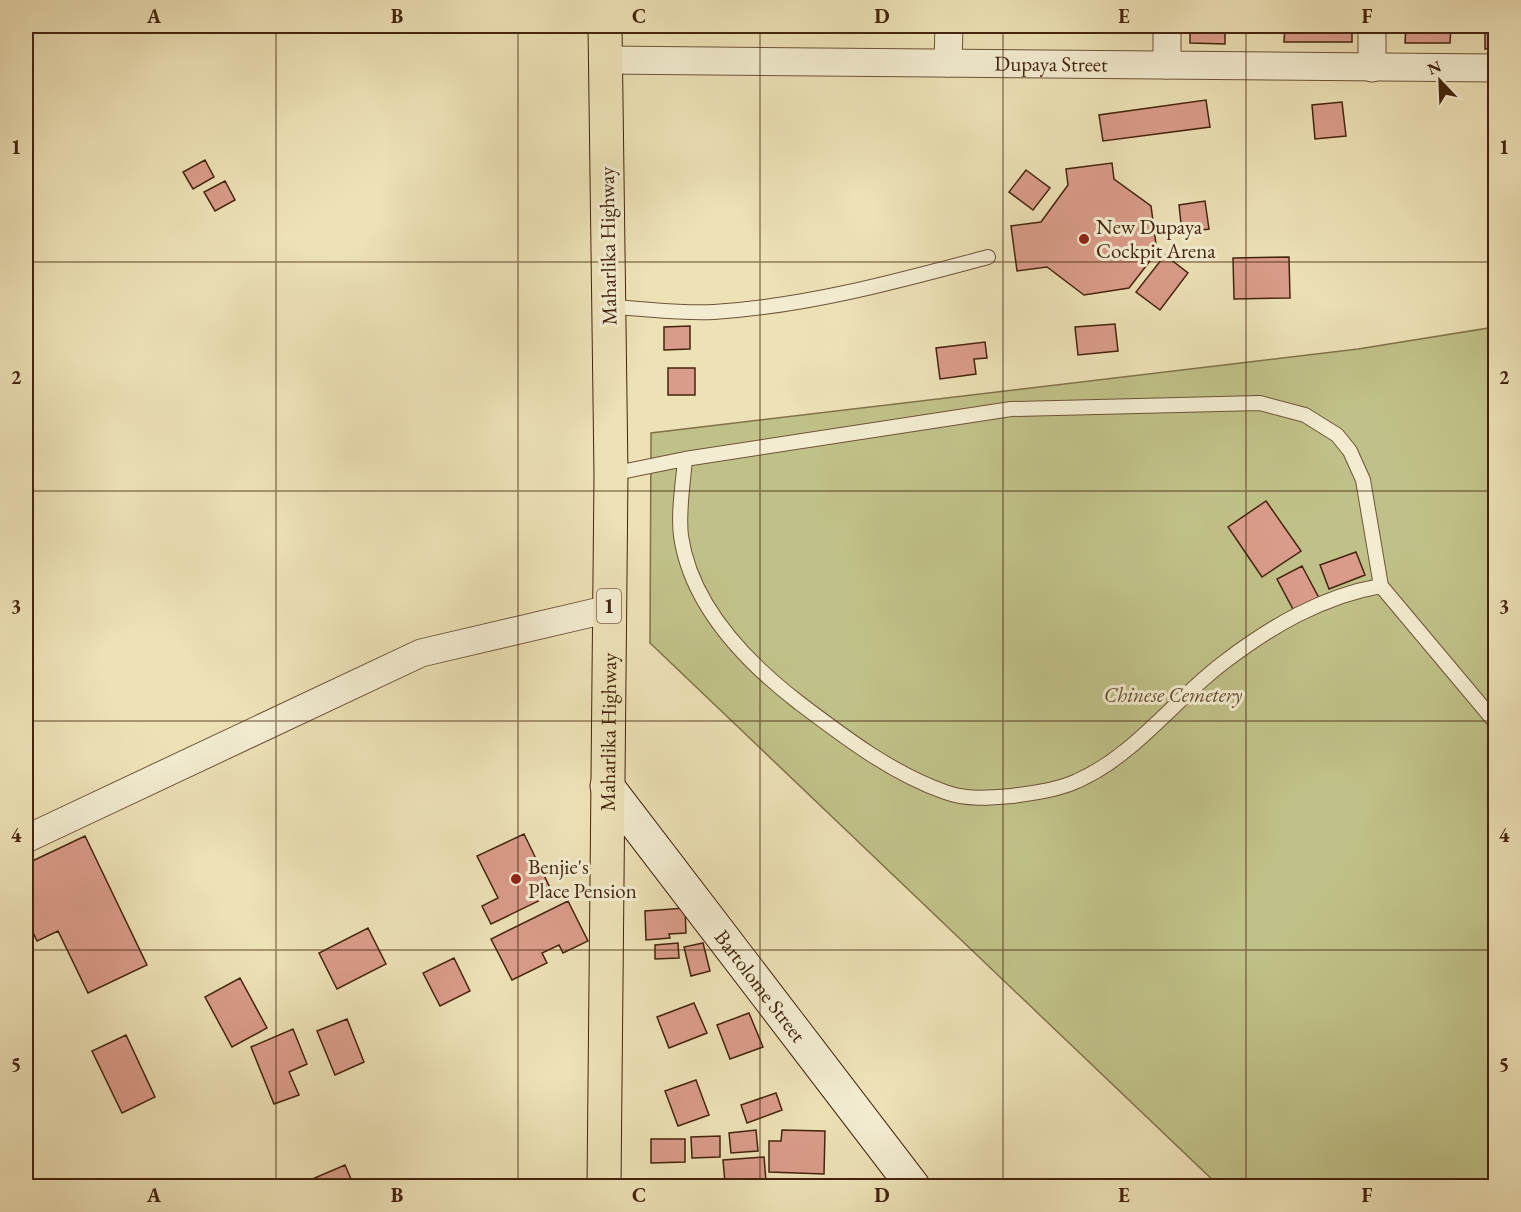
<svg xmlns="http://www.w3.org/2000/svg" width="1521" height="1212" font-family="'EB Garamond',serif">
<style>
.green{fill:#c0c188;stroke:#82724a;stroke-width:1.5}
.building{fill:#da9c8a;stroke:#44240d;stroke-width:1.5}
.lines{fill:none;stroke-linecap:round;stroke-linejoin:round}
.lane-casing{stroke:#6e5337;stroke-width:16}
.street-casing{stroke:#6e5337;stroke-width:29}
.secondary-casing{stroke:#44240d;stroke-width:35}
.highway-casing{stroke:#44240d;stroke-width:35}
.lane{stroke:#f3ecd0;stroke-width:14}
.street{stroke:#f3ecd0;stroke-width:27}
.secondary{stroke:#f3ecd0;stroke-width:33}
.highway{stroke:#ede1b6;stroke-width:33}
.grid{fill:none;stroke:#44240d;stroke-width:1.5;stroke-opacity:0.55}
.poi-dot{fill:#8f2418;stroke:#f3ecd0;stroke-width:2}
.labels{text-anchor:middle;stroke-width:6;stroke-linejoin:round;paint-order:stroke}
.shield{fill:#f3ecd0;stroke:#786048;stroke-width:1.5}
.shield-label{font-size:20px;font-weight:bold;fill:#44240d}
.street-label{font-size:21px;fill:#44240d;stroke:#f3ecd0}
.poi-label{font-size:21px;fill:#44240d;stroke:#f3ecd0;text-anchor:start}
.park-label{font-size:21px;font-style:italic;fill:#634b2c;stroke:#f3ecd0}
.neatline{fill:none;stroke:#44240d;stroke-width:2}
.grid-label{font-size:20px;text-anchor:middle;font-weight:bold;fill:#44240d}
</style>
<rect width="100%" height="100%" fill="#ede1b6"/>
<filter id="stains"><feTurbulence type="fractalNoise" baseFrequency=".00333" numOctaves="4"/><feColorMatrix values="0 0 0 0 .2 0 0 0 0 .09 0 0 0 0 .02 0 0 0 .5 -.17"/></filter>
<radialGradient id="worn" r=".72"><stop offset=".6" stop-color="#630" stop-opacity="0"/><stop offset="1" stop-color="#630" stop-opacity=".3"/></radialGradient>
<path class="green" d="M1495,327V1186H1219L650,643L651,433L1358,349Z"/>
<path class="building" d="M1190,26H1225V44L1190,43Z
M1285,26H1352V42H1284Z
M1406,26H1451L1450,43H1405Z
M1485,26H1496V49H1485Z
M1206,100L1210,127L1103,141L1099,115Z
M1342,102L1346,136L1315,139L1312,105Z
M205,160L214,177L193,189L183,172Z
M1112,163L1114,179L1151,206L1157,252L1129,288L1084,295L1047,267L1017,271L1011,226L1041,222L1068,185L1066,169Z
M1026,170L1050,188L1033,210L1009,192Z
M225,181L235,200L215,211L204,192Z
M1205,201L1209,229L1182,233L1179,205Z
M1165,255L1188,273L1160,310L1136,292Z
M1289,257L1290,298L1234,299L1233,258Z
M1115,324L1118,351L1078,355L1075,327Z
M690,326V349L664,350V327Z
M985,342L987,358L974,359L976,374L940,379L936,348Z
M668,368H695V395H668Z
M1266,501L1301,551L1262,577L1228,527Z
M1356,552L1365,575L1329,589L1320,565Z
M1302,566L1319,598L1294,611L1277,579Z
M524,834L553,894L491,924L482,906L498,898L477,856Z
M85,836L147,965L88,993L58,931L37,941L26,917V864Z
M568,901L588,941L563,953L559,945L542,953L547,963L512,980L491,939Z
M685,908L686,933L669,934L670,938L646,940L645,911Z
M368,928L386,964L337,989L319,953Z
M678,943L679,958L655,959V945Z
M703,943L710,971L691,976L684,947Z
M454,958L470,991L440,1006L423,973Z
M240,978L267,1028L232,1047L205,997Z
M694,1003L707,1033L669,1048L657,1017Z
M749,1013L763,1047L730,1059L717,1025Z
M347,1019L364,1062L335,1075L317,1031Z
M293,1029L307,1064L289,1072L299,1095L274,1104L251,1047Z
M126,1035L155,1097L122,1113L92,1051Z
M696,1080L709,1115L678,1126L665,1091Z
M776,1093L782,1110L747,1123L741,1105Z
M756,1130L758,1151L731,1153L729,1133Z
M782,1130L825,1131L824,1174L769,1172V1141H781Z
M720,1136V1157L692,1158L691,1137Z
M651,1139H685V1162L651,1163Z
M764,1157L766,1181L725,1183L723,1160Z
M345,1165L354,1186H296Z
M652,1180L684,1182L683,1186H652Z"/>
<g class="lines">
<g class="lane-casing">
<path id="lane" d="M608,307C643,308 679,314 714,312C808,306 898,281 988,257
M611,474L685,459L1011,409L1260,403L1305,415L1337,435L1350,451L1363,480L1381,586C1322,596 1270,627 1223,663C1174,700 1134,756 1077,781C1058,790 1032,793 1012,796C989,798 967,800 945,792C891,773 843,736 798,702C745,661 691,605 681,536C678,512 683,484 685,459
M1381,586L1496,723"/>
</g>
<g class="street-casing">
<g id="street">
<path id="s1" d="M605,60L1496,68"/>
<path d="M948,63L949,26"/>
<path d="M1167,65V26"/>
<path d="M1372,68V26"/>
<path d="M26,839L421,653L609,609"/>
</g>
</g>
<g class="secondary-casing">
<g id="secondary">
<path id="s2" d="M607,786L913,1186"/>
</g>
</g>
<g class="highway-casing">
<g id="highway">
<path id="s3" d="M604,1186L611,474L605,26"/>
</g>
</g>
<use href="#lane" class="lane"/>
<use href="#street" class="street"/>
<use href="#secondary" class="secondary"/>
<use href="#highway" class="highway"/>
</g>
<path class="grid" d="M276,26V1186M518,26V1186M760,26V1186M1003,26V1186M1246,26V1186M26,262H1496M26,491H1496M26,721H1496M26,950H1496"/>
<g class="poi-dot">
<circle cx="1084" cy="239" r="6"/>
<circle cx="516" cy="879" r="6"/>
</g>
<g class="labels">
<rect class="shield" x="597" y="589" width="24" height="34" rx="4.5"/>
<g class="shield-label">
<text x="609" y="613">1</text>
</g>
<g class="street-label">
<text dy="7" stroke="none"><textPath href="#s1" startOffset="446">Dupaya Street</textPath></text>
<text transform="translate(608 246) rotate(-91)" y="7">Maharlika Highway</text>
<text dy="7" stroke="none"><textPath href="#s3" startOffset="454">Maharlika Highway</textPath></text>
<text dy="7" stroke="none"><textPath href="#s2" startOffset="252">Bartolome Street</textPath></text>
</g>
<g class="poi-label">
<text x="1096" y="234">New Dupaya<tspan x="1096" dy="24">Cockpit Arena</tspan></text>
<text x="528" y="874">Benjie's<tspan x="528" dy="24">Place Pension</tspan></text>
</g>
<g class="park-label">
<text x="1173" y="702">Chinese Cemetery</text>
</g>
</g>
<rect width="1521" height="1212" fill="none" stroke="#ede1b6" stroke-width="66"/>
<g transform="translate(1440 81) rotate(337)" stroke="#f3ecd0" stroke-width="4.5" paint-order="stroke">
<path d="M0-4.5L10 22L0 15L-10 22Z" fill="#44240d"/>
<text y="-9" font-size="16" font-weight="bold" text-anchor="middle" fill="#44240d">N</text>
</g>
<rect x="33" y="33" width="1455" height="1146" class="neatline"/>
<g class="grid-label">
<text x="154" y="23">A</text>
<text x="397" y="23">B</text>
<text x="639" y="23">C</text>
<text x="882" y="23">D</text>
<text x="1124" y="23">E</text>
<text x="1367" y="23">F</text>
<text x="16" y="154">1</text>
<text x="1504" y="154">1</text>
<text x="16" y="384">2</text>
<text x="1504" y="384">2</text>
<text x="16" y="613">3</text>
<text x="1504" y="613">3</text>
<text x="16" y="842">4</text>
<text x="1504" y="842">4</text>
<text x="16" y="1071">5</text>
<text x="1504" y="1071">5</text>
<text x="154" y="1202">A</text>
<text x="397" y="1202">B</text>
<text x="639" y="1202">C</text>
<text x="882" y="1202">D</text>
<text x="1124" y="1202">E</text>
<text x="1367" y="1202">F</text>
</g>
<rect width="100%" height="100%" filter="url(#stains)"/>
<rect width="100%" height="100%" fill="url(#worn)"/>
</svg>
